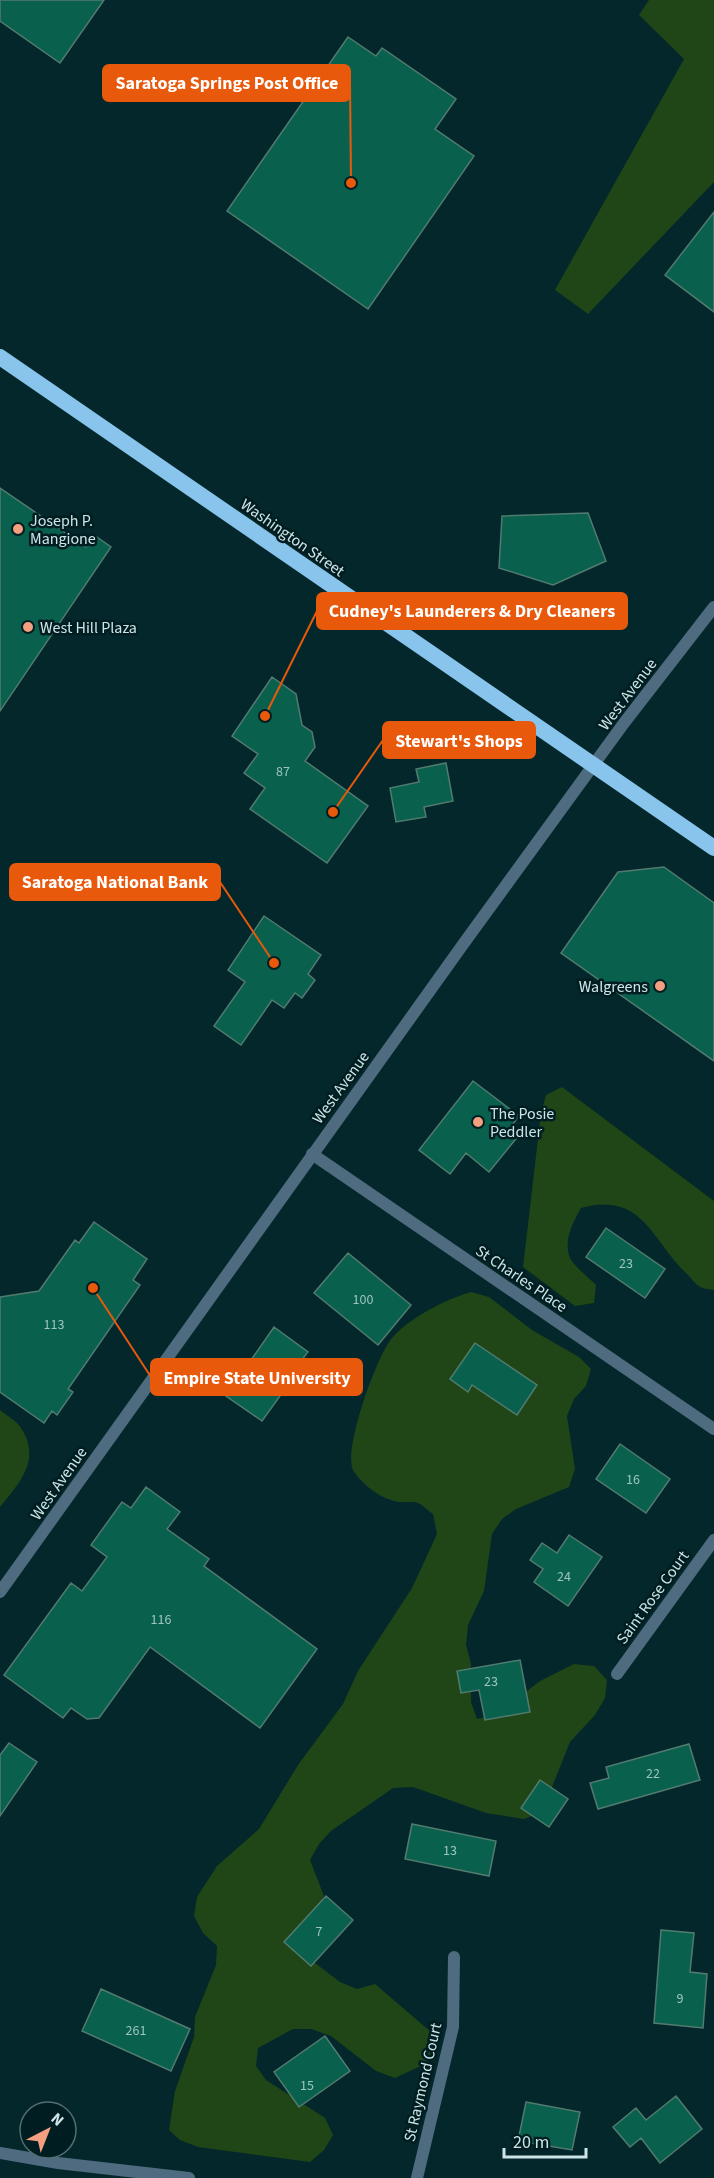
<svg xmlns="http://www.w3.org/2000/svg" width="714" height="2178" font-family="'Source Sans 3',sans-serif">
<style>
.green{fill:#204617}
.building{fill:#09604d;stroke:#527b6f;stroke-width:1.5}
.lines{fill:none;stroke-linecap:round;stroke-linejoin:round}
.minor{stroke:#4f6b7f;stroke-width:12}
.tertiary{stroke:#4f6b7f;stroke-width:12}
.trunk{stroke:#88c4ec;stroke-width:16}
.poi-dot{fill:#f2a080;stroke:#001e21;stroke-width:2}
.labels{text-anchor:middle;stroke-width:5;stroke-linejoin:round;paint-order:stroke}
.number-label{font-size:14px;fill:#9dc4c1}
.poi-label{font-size:16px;fill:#cee5e8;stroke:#001e21;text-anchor:start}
.street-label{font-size:16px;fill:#cee5e8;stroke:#001e21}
.leader{fill:none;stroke:#e8590c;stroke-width:2}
.callout-dot{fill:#e8590c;stroke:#001e21;stroke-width:2}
.callout{fill:#e8590c;stroke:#e8590c;stroke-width:2}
.callout-label{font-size:18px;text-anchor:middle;font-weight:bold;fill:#fff}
</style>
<rect width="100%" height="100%" fill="#03272b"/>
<path class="green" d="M649,0H714V182L588,314L555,290L684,59L639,15Z
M562,1087L714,1201V1290C710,1289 704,1289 700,1287C695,1284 691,1278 687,1274C651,1240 643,1191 581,1208C573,1222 563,1241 570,1258C574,1266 590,1279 596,1285L594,1303L575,1306L523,1267L541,1113L546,1095Z
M471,1292L489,1297L532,1330L579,1357L591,1369L586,1386L574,1399L567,1416L575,1469L569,1487L516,1509L502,1519L492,1534L484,1591L468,1625L466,1645L471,1664V1702L477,1719L496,1715L540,1681L574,1664L594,1666L607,1680L605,1698L595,1715L570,1742L542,1812L524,1819L486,1813L413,1787L393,1788L331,1831L319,1844L310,1860L324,1896L315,1913L311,1960L340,1982L357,1989L375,1984L431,2032L435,2045L429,2062L395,2078L376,2071L331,2036L311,2029H293L258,2048L256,2066L266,2080L325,2118L333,2135L324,2150L310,2162L198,2147L180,2140L169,2130L175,2091L194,2037L195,2017L216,1965L217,1946L203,1933L194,1916L197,1897L217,1866L259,1829L298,1765L343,1704L358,1671L412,1588L437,1534L433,1514C428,1511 423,1505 418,1503C412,1501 405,1503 399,1502C381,1499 365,1487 354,1472C341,1454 377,1355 392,1338C409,1318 446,1299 471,1292Z
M0,1410C7,1416 17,1421 21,1428C42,1460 19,1483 0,1507Z"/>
<path class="building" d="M0,0H104L60,63L0,21Z
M348,37L376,56L382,48L456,99L435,129L474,156L368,309L227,211Z
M714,212V312L665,275Z
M0,488L86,547L94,535L111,547L0,711Z
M588,513L606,561L553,585L499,568L502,516Z
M272,677L296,694L302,725L312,732L315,747L305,761L368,806L327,863L250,809L265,788L244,773L258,754L232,736Z
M446,763L453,801L424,807L426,817L396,822L390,788L419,782L416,769Z
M664,867L714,903V1061L561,953L618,872Z
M264,916L321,955L308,974L315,980L302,998L295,993L284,1008L272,1000L241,1045L214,1026L245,982L228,970Z
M473,1081L519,1116L510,1128L519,1135L489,1172L466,1153L450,1174L419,1150Z
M94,1222L147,1259L133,1280L140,1285L68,1389L73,1392L57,1415L52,1411L44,1423L0,1392V1297L39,1291L75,1240L79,1243Z
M606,1228L665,1269L645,1298L586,1257Z
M348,1253L411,1305L378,1345L314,1293Z
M274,1327L308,1352L276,1393L280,1396L262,1421L226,1396Z
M475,1343L537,1385L517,1415L472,1385L468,1392L450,1379Z
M620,1444L670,1479L646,1513L596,1479Z
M146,1487L180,1512L167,1529L209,1559L204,1566L317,1649L260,1728L150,1647L99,1718L87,1719L71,1708L63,1718L4,1675L71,1583L82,1591L107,1557L91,1545L122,1502L131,1508Z
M569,1535L602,1557L568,1606L534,1582L543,1569L530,1560L542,1543L557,1553Z
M520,1660L530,1712L485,1720L479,1690L461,1693L457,1671Z
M9,1743L37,1762L0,1816V1755Z
M689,1744L700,1780L598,1809L590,1783L609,1778L606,1767Z
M540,1780L568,1799L549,1827L521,1808Z
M412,1824L496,1841L489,1876L405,1859Z
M326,1896L353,1920L311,1966L284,1942Z
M661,1930L694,1933L690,1972L707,1974L703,2028L654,2023Z
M101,1989L190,2029L171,2071L82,2031Z
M325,2036L350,2071L299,2107L274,2072Z
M676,2096L702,2129L660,2163L641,2138L630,2147L613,2127L636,2108L646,2120Z
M526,2102L580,2112L572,2150L518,2141Z"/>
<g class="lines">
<path class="minor" d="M312,1154L714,1429
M617,1674L714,1540
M417,2178L453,2027L454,1957"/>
<path class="tertiary" d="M0,1592L464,943L624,723L714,607
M0,2153L58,2163L189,2178"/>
<path class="trunk" d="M0,357L714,848"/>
</g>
<g class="poi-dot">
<circle cx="18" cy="529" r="6"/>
<circle cx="28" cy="627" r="6"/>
<circle cx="660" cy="986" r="6"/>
<circle cx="478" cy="1122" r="6"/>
</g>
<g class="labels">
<g class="number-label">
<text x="283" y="776">87</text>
<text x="626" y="1268">23</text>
<text x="363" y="1304">100</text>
<text x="54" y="1329">113</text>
<text x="633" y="1484">16</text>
<text x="564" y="1581">24</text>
<text x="161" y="1624">116</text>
<text x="491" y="1686">23</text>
<text x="653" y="1778">22</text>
<text x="450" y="1855">13</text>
<text x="319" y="1936">7</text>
<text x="680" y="2003">9</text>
<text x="136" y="2035">261</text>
<text x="307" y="2090">15</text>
</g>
<g class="poi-label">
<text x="30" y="526">Joseph P.<tspan x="30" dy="18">Mangione</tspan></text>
<text x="40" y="633">West Hill Plaza</text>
<text x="648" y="992" text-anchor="end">Walgreens</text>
<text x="490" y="1119">The Posie<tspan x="490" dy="18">Peddler</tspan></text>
</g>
<g class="street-label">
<text transform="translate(293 537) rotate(35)" y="6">Washington Street</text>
<text transform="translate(627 694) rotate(-53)" y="6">West Avenue</text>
<text transform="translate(340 1087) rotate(-54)" y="6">West Avenue</text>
<text transform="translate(522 1278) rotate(34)" y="6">St Charles Place</text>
<text transform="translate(58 1483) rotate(-55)" y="6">West Avenue</text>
<text transform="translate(652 1597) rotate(-54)" y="6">Saint Rose Court</text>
<text transform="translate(422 2082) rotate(-77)" y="6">St Raymond Court</text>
</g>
</g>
<path class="leader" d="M351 183L350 83M265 716L317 611M333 812L383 740M274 963L220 882M93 1288L151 1377"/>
<g class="callout-dot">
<circle cx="351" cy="183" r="6"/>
<circle cx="265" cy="716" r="6"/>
<circle cx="333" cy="812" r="6"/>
<circle cx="274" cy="963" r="6"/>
<circle cx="93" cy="1288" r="6"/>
</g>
<g class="callout">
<rect x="103" y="65" width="247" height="36" rx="6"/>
<rect x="317" y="593" width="310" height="36" rx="6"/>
<rect x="383" y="722" width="152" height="36" rx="6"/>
<rect x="10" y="864" width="210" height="36" rx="6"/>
<rect x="151" y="1359" width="211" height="36" rx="6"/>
</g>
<g class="callout-label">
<text x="227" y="89">Saratoga Springs Post Office</text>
<text x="472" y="617">Cudney's Launderers &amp; Dry Cleaners</text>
<text x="459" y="747">Stewart's Shops</text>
<text x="115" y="888">Saratoga National Bank</text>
<text x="257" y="1384">Empire State University</text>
</g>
<g transform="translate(48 2130) rotate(42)"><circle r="28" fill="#001e21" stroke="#526e71" stroke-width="1.5"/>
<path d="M0-4.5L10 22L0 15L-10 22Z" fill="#f2a080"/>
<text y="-9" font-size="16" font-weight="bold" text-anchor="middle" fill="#cee5e8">N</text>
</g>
<path d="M504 2148v9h82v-9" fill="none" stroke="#cee5e8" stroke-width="3"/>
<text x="513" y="2148" font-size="18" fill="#cee5e8" stroke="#001e21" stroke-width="4.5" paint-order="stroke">20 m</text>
</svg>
